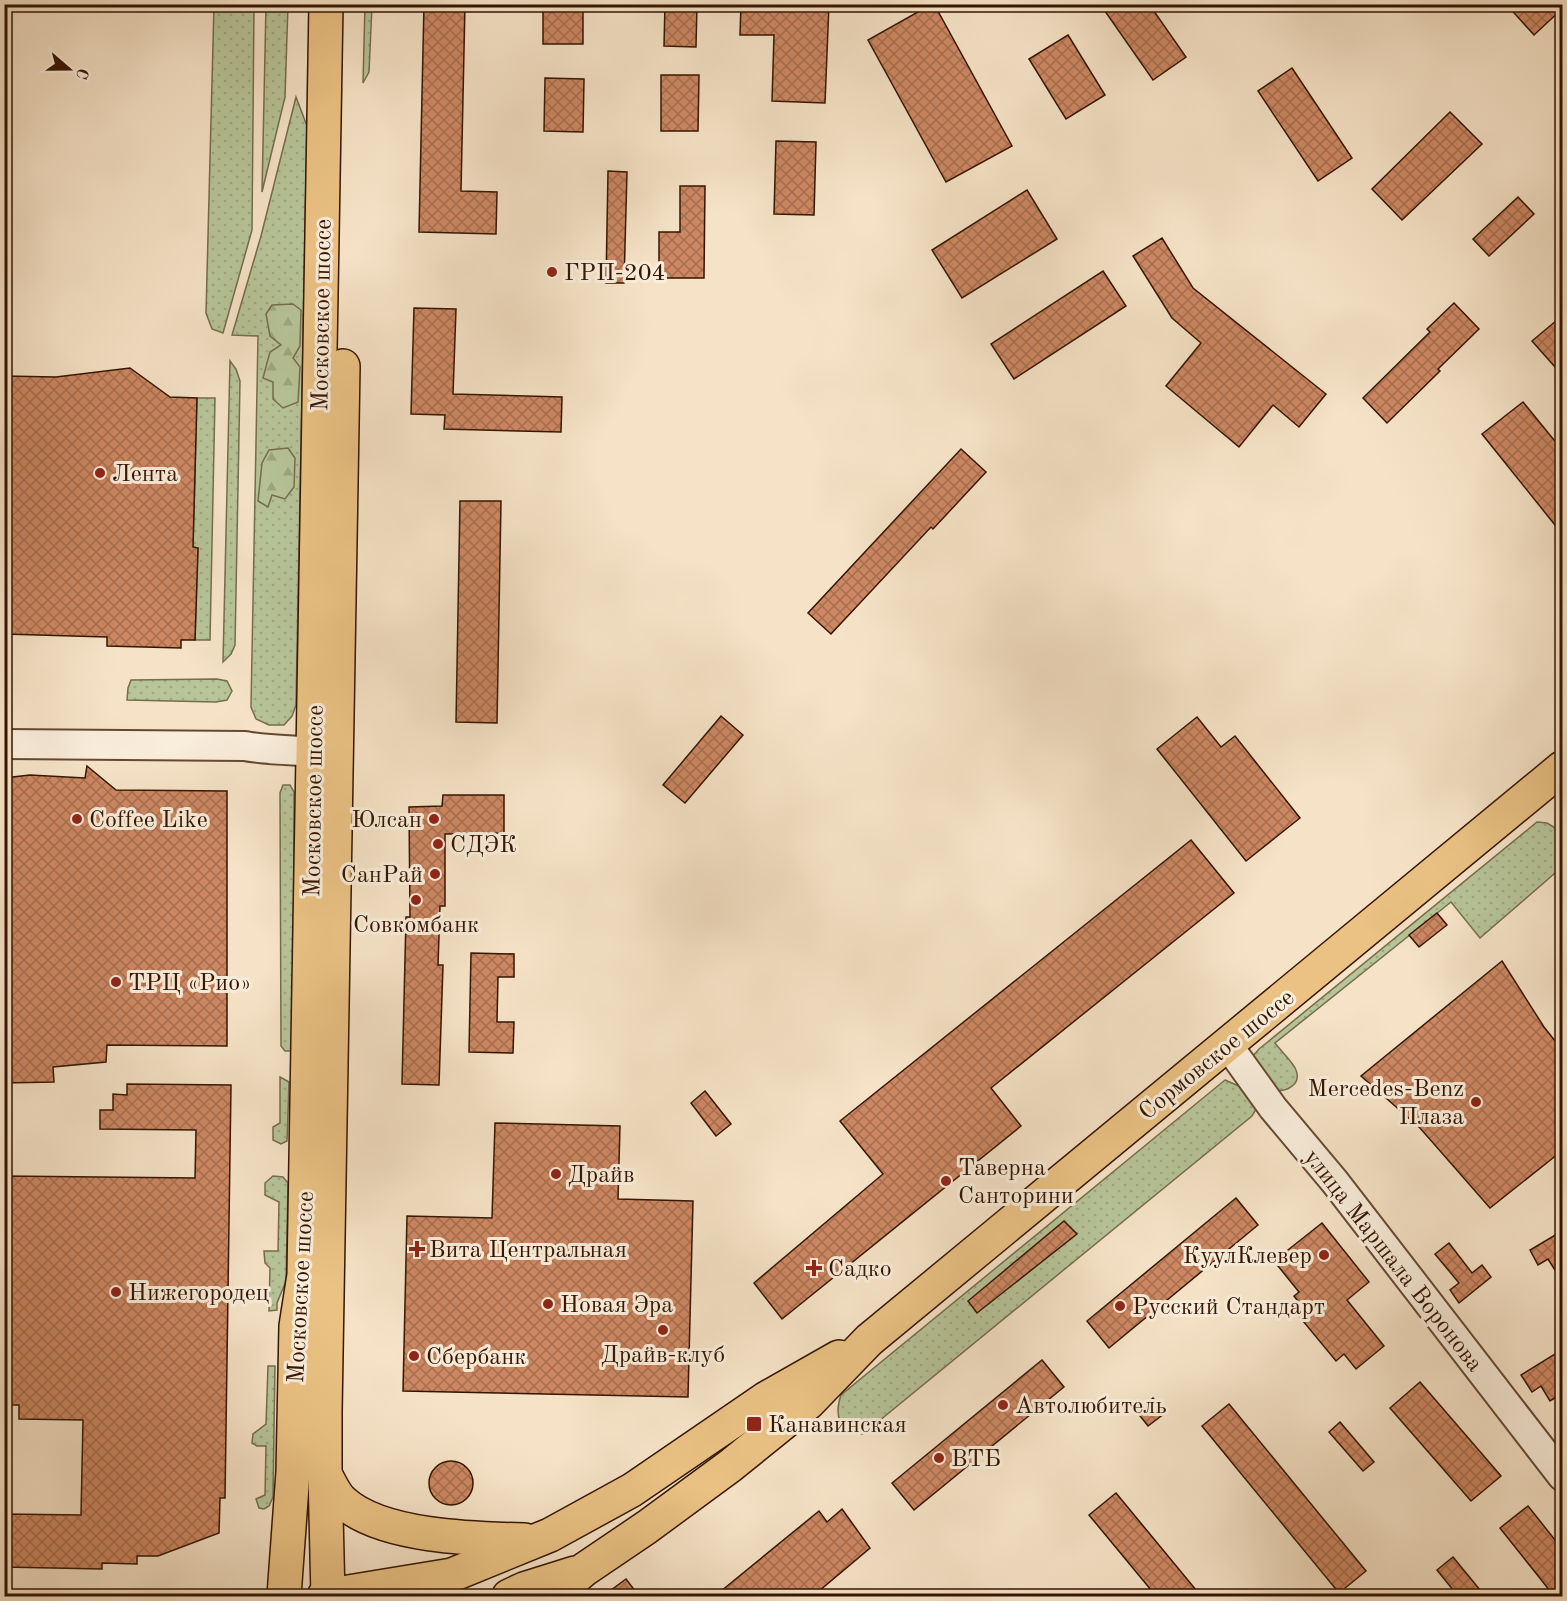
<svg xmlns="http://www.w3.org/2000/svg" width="1567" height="1601" viewBox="0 0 1567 1601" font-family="'Old Standard TT',serif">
	<defs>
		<pattern id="grass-dots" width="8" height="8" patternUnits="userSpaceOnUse" patternTransform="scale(1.5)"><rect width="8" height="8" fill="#b7c599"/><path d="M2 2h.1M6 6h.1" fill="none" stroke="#9ea882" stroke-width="1.8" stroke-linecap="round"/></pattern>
		<pattern id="forest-firs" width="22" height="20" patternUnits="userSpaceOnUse" patternTransform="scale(1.5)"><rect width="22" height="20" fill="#b7c599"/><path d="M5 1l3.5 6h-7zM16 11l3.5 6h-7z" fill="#9ea882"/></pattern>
		<pattern id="building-cross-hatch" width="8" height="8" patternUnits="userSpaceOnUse" patternTransform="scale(1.5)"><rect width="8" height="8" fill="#cd8863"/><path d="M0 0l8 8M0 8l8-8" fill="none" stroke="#a76e4f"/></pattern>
	</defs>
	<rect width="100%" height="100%" fill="#f6e3c7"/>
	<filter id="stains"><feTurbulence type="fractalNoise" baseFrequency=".00333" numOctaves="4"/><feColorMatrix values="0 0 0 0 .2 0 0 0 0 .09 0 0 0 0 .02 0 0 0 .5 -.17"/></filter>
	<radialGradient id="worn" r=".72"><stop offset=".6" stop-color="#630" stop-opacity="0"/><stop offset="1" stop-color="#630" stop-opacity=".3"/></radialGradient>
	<g fill="url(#grass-dots)" stroke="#766d4d" stroke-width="1.5">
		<path d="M214 5H254L252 230 223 333 212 329 206 313Z"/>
		<path d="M266 5H288L285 97 262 192Z"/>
		<path d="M365 5H372L369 72 363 83Z"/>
		<path d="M296 97 307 126 296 705 292 716 284 725H269L256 719 251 707 258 336 232 335 261 236Z"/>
		<path d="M230 361 236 369 240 381 235 645 231 654 223 662Z"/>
		<path d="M197 398H215L210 640H195L198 548 193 547Z"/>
		<path d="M217 679 227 681 232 691 227 700 216 702 127 700 128 688 131 680Z"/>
		<path d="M283 785H290L294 792 293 1045 291 1051H285L281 1046 280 793Z"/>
		<path d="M1537 822 1547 823 1562 832V867L1480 938 1451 902 1275 1043C1280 1050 1294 1063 1296 1070 1302 1086 1284 1093 1272 1090L1252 1057 1259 1049Z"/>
		<path d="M280 1077 289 1082 287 1141 281 1144 273 1140V1127L280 1123Z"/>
		<path d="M1225 1080 1241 1087 1255 1101 1256 1109 1252 1116 863 1434C839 1434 834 1415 841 1395Z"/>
		<path d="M273 1176 283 1177 288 1183 286 1281 277 1303V1310L269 1311 270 1268 265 1263 264 1251H278L279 1202 265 1195V1183Z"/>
		<path d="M268 1366H275L273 1497 269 1506 264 1509 259 1508 256 1499 265 1495 266 1446H257L252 1443 253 1434 266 1424Z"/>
	</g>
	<g fill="url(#forest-firs)" stroke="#766d4d" stroke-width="1.5">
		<path d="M293 304 301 310 300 346 293 358 300 367 298 402 283 408 273 399V382L263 378 270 352 281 345 270 336 266 314 272 305Z"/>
		<path d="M288 448 295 458 294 487 285 499 272 495 268 507 258 501 262 463 269 450Z"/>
	</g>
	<g fill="url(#building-cross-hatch)" stroke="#341501" stroke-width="1.5">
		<path d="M424 4H465L461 191 497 192 496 234 419 232Z"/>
		<rect x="543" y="4" width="40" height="40"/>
		<path d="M665 4H697L696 47 664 46Z"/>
		<path d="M741 4H829L825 103 772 101 774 35H740Z"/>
		<path d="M932 4H934L1012 146 946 182 868 40Z"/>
		<path d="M1100 4H1149L1186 57 1153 80Z"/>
		<path d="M1506 4H1563V8L1534 35Z"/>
		<path d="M1068 35 1105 95 1066 119 1029 59Z"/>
		<path d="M1292 68 1352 158 1318 181 1258 91Z"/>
		<path d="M661 75H699L698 131H661Z"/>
		<path d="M545 78 584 79 583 132 544 131Z"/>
		<path d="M1450 112 1482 144 1402 220 1372 189Z"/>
		<path d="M776 141 816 142 814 215 774 214Z"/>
		<path d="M608 171 627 172 624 283H606Z"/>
		<path d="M680 186H705L704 278H659V232H680Z"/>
		<path d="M1027 190 1057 239 962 298 932 250Z"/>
		<path d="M1518 197 1534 214 1489 256 1473 239Z"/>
		<path d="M1162 238 1193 288 1326 394 1299 427 1273 405 1239 447 1166 386 1201 343 1172 318 1133 256Z"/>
		<path d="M1103 271 1126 306 1014 379 991 344Z"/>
		<path d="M1454 303 1479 329 1438 369 1440 371 1387 423 1363 398 1430 332 1427 329Z"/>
		<path d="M414 308 456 309 453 394 562 397 561 432 444 429 445 415 411 414Z"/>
		<path d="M1563 315V376L1532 341Z"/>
		<path d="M130 368 170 397 197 398 193 547 198 548 195 640H181V648L107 646V637L4 634V376L56 377Z"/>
		<path d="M1523 402 1563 451V535L1482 434Z"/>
		<path d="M961 449 986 472 933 529 931 527 831 634 808 613Z"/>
		<path d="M460 501H501L497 723 456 722Z"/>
		<path d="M721 716 743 735 685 803 663 785Z"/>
		<path d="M1197 717 1221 747 1235 736 1300 818 1246 861 1157 749Z"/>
		<path d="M87 766 116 790 227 791V1046L107 1045 106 1062 53 1067 54 1082 4 1083V778L30 775 85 778Z"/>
		<path d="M443 795H504V833L445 834V906H440L438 965H443L439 1085 402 1084 406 917H410L409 807 442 806Z"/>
		<path d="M1191 840 1234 893 991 1088 1021 1126 782 1319 754 1283 883 1174 840 1121Z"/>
		<path d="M1437 913 1447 925 1419 947 1409 935Z"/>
		<path d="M471 953 514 954V977H498L497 1022H514L513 1053 469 1052Z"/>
		<path d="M1502 961 1544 1027 1563 1051V1150L1490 1208 1420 1128 1361 1076Z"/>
		<path d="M127 1084 231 1085 225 1498H220L219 1533 158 1556H137V1564L102 1563V1569L4 1567V1514L81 1515 83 1420 19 1419V1405H4V1176L195 1178 196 1130 100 1129V1110H113V1094L127 1095Z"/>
		<path d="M705 1091 731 1124 716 1136 691 1103Z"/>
		<path d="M495 1123 620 1126 618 1199 693 1201 688 1397 403 1391 407 1216 492 1218Z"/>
		<path d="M1236 1198 1258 1225 1109 1348 1087 1321Z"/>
		<path d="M1064 1221 1077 1234 977 1313 968 1301Z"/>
		<path d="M1322 1223 1369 1282 1347 1300 1384 1346 1356 1369 1344 1354 1336 1361 1298 1315 1305 1310 1294 1296 1299 1292 1274 1261Z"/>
		<path d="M1557 1234 1563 1242V1283L1548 1259 1538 1265 1530 1250Z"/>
		<path d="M1449 1243 1472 1273 1482 1265 1491 1277 1459 1303 1450 1290 1459 1283 1435 1254Z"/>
		<path d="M1563 1349V1393L1550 1401 1541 1386 1532 1392 1521 1375Z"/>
		<path d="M1042 1360 1064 1387 914 1510 892 1483Z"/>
		<path d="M1420 1382 1501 1476 1471 1501 1390 1408Z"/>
		<path d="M1153 1398 1165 1413 1148 1426 1137 1412Z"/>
		<path d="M1229 1404 1366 1571 1339 1593 1202 1426Z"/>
		<path d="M1340 1422 1374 1462 1363 1471 1329 1432Z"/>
		<circle cx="451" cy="1483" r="22"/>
		<path d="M1116 1493 1201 1596H1156L1089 1515Z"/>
		<path d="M1528 1506 1563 1550V1596H1554L1500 1528Z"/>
		<path d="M842 1509 870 1548 813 1596H715L819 1511 827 1522Z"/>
		<path d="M1453 1557 1485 1596H1458L1437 1570Z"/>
		<path d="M626 1579 639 1596H603Z"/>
	</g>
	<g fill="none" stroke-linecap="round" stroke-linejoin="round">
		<g stroke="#644832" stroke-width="32">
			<g id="minor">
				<path d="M4 744 245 746C275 752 305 749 335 754"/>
				<path d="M1227 1044 1273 1108 1335 1182 1562 1476"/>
			</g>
		</g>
		<g stroke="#341501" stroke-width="36">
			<g id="major">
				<path d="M325 1474C330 1483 335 1495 342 1501 380 1537 474 1539 525 1540"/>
				<path d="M284 1596 293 1472 296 1326 304 1275 326 4"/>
				<path d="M324 1596 452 1575 550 1535 632 1490 765 1399 839 1357"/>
				<path d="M328 1596 325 1474V1412L343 366"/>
				<path d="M509 1596 524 1589 575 1573"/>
				<path d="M553 1596 585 1569 647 1527 730 1466 808 1403 869 1340 1562 768"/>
			</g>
		</g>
		<use href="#minor" stroke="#f9eddb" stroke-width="28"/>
		<use href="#major" stroke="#ebc284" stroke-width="33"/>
	</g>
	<g fill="#8f2418" stroke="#f9eddb" stroke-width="2">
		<circle cx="552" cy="272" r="6"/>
		<circle cx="100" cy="473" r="6"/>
		<circle cx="77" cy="819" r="6"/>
		<circle cx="434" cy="819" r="6"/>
		<circle cx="438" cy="844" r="6"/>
		<circle cx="435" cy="874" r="6"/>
		<circle cx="416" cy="900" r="6"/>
		<circle cx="116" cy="982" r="6"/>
		<circle cx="1476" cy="1102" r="6"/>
		<circle cx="556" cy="1174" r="6"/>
		<circle cx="946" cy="1181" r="6"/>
		<path d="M414 1240h6v6h6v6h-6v6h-6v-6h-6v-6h6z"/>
		<circle cx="1324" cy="1255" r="6"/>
		<path d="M811 1259h6v6h6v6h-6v6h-6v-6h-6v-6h6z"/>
		<circle cx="116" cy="1292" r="6"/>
		<circle cx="548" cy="1304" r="6"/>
		<circle cx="1120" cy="1306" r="6"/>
		<circle cx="663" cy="1330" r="6"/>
		<circle cx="414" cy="1356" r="6"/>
		<circle cx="1003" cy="1405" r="6"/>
		<rect x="746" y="1416" width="16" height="16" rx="3"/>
		<circle cx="939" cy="1458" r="6"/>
	</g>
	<g text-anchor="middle" stroke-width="6" stroke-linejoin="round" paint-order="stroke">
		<g font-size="24" fill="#341501" stroke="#f9eddb" text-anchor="start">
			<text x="564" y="280">ГРП-204</text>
			<text x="112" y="481">Лента</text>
			<text x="89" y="827">Coffee Like</text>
			<text x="422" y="827" text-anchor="end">Юлсан</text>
			<text x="450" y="852">СДЭК</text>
			<text x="423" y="882" text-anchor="end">СанРай</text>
			<text x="416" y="932" text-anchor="middle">Совкомбанк</text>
			<text x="128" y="990">ТРЦ «Рио»</text>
			<text x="1464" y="1096" text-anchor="end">Mercedes-Benz<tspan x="1464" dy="28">Плаза</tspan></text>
			<text x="958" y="1175">Таверна<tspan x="958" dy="28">Санторини</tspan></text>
			<text x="568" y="1182">Драйв</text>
			<text x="429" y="1257">Вита Центральная</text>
			<text x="1312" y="1263" text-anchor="end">КуулКлевер</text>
			<text x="828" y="1276">Садко</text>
			<text x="128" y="1300">Нижегородец</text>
			<text x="560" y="1312">Новая Эра</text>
			<text x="1132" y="1314">Русский Стандарт</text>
			<text x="663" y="1362" text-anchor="middle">Драйв-клуб</text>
			<text x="426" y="1364">Сбербанк</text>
			<text x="1015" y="1413">Автолюбитель</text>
			<text x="768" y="1432">Канавинская</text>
			<text x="951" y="1466">ВТБ</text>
		</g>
		<g font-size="24" fill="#341501" stroke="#f9eddb">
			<text transform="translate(321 315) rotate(-89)" y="8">Московское шоссе</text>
			<text transform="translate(313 801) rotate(-89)" y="8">Московское шоссе</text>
			<text transform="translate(1216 1054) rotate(-39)" y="8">Сормовское шоссе</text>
			<text transform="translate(1394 1260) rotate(52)" y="8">улица Маршала Воронова</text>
			<text transform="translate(300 1287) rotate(-87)" y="8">Московское шоссе</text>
		</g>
	</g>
	<rect width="1567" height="1601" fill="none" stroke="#f6e3c7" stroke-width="24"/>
	<rect x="6" y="6" width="1555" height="1589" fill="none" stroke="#341501" stroke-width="3"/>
	<rect x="12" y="12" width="1543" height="1577" fill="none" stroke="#341501" stroke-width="1.5"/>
	<g transform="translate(69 69) rotate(110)" stroke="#f9eddb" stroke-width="4.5" paint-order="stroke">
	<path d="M0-4.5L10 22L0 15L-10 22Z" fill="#341501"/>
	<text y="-9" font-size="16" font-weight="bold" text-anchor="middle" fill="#341501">С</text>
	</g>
	<rect width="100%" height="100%" filter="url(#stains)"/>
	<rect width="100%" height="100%" fill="url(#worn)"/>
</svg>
